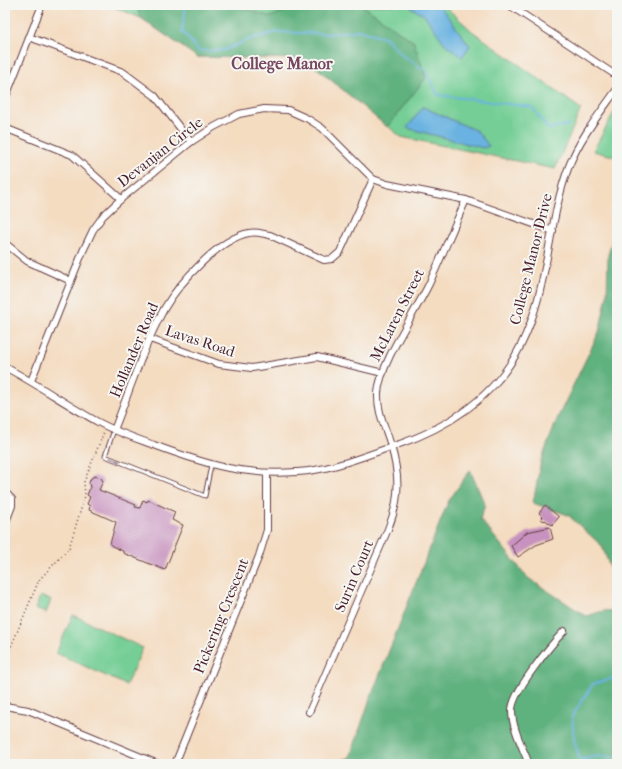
<svg xmlns="http://www.w3.org/2000/svg" width="622" height="769" viewBox="0 0 622 769" font-family="'IM FELL French Canon',serif">
	<rect width="100%" height="100%" fill="#f6f6f2"/>
	<filter id="ink" filterUnits="userSpaceOnUse"><feTurbulence type="fractalNoise" baseFrequency=".025" numOctaves="2"/><feDisplacementMap in="SourceGraphic" scale="8" xChannelSelector="R" yChannelSelector="G"/><feConvolveMatrix kernelMatrix="1 2 1 2 8 2 1 2 1" color-interpolation-filters="sRGB"/></filter>
	<filter id="wash" filterUnits="userSpaceOnUse"><feTurbulence type="fractalNoise" baseFrequency=".012" numOctaves="4" result="noise"/><feDisplacementMap in="SourceGraphic" scale="16" xChannelSelector="R" yChannelSelector="G"/><feGaussianBlur stdDeviation="0.9" result="paint"/><feColorMatrix in="noise" values="0 0 0 0 0 0 0 0 0 0 0 0 0 0 0 0 0 1.4 0 .05"/><feComposite in="paint" operator="in"/></filter>
	<g filter="url(#wash)">
		<rect width="100%" height="100%" fill="#f4dcc1"/>
		<g fill="#74ce95" stroke="#5f7660">
			<path d="M109 5H244L247 9 251 5H449V10L472 31 581 109 555 169 401 137 306 59 197 57 141 18Z"/>
			<path d="M617 107V157L593 151Z"/>
			<path d="M40 596 51 600 46 613 35 609Z"/>
			<path d="M73 615 143 648 126 685 56 653Z"/>
		</g>
		<g fill="#5fb17e" stroke="#546854">
			<path d="M136 5H244L247 9 271 17 296 5H362L414 42 426 78 387 127 306 59 197 57 141 18Z"/>
			<path d="M617 224V579L614 578 602 546 568 515 533 503 541 461 558 417 599 332 607 296 608 255Z"/>
			<path d="M470 470 485 505 480 519 528 578 586 616 603 611 617 610V764H333L350 757 370 699 448 502Z"/>
		</g>
		<g fill="#69b2e1" stroke="#5a6886">
			<path d="M407 5 440 6 470 46 462 57 445 44 425 16Z"/>
			<path d="M423 107 477 131 489 146 483 148 407 128Z"/>
		</g>
		<g fill="none" stroke-linecap="round" stroke-linejoin="round">
			<g stroke="#69b2e1" stroke-width="2">
				<path d="M186 5 182 31 199 51 225 50 250 39 276 32 330 34 358 30 385 37 403 56 425 70 438 95 532 107 548 129 568 125"/>
				<path d="M617 677 593 684 572 716 574 740 580 760 599 756 617 757"/>
			</g>
		</g>
		<g id="blocks">
			<g fill="#c792bf">
				<path d="M95 476 101 478 103 481 99 490 136 505 135 507 140 508 143 500 147 502 148 500 175 512 172 520 183 525 165 570 123 553V551L112 546 110 544 116 522 89 510 90 506 87 504 90 497 87 495 90 488 89 483 91 478Z"/>
				<path d="M545 505 559 517 552 525 545 520 544 521 541 519 543 517 539 513Z"/>
				<path d="M550 527 553 539 536 545 518 557 511 546 527 532Z"/>
			</g>
		</g>
	</g>
	<g filter="url(#ink)">
		<use href="#blocks" fill-opacity="0" stroke="#643b42" stroke-width="1"/>
		<g fill="none" stroke-linecap="round" stroke-linejoin="round">
			<g stroke="#643b42" stroke-width="5">
				<path id="service" d="M114 430 105 456 205 496 211 465"/>
			</g>
			<g stroke="#643b42" stroke-width="8">
				<g id="minor">
					<path d="M509 5 617 76"/>
					<path d="M29 37 123 72 155 96 191 142"/>
					<path d="M5 99 42 5"/>
					<path d="M5 128 72 155 121 199"/>
					<path d="M5 243 27 261 71 281"/>
					<path d="M150 339 219 364 235 366 252 368 317 357 383 373"/>
					<path d="M5 367C37 384 67 405 98 422 116 432 135 438 154 445 205 464 242 476 297 472 332 470 364 456 397 445 449 427 496 396 521 345 549 289 547 224 569 166 580 138 600 113 617 89"/>
					<path d="M31 381 83 251 93 230 103 216 121 199 191 142 214 127 239 114 264 109 288 110 308 119 322 128 373 179 387 184 466 200 553 231"/>
					<path d="M114 430C130 390 143 347 164 309 179 283 220 238 249 233 256 231 263 234 270 235L324 260 332 259 340 252 373 179"/>
					<path d="M5 492 12 499V506L5 524"/>
					<path d="M5 706 28 710 158 764"/>
					<path d="M309 712 388 529C400 500 400 476 391 446 386 428 377 413 378 393 380 363 415 313 429 284 442 256 453 228 466 200"/>
					<path d="M175 764 259 556 267 530V473"/>
					<path d="M529 764C523 748 512 728 512 711 511 693 551 645 564 631"/>
				</g>
			</g>
			<path stroke="#643b42" stroke-width="1.5" stroke-dasharray="1 3" stroke-linecap="butt" d="M5 661 39 580 69 548 85 496 84 482 104 432"/>
			<use href="#service" stroke="#fff" stroke-width="3"/>
			<use href="#minor" stroke="#fff" stroke-width="6"/>
		</g>
		<defs><path id="oneway-solid" d="M-6-.8H1V-3.2L6.5 0L1 3.2V.8H-6Z"/></defs>
		<use fill="#ae9aa0" href="#oneway-solid" transform="translate(115 460) rotate(22)"/>
	</g>
	<g text-anchor="middle" stroke-width="4" stroke-linejoin="round" paint-order="stroke">
		<g font-size="15" fill="#4a1f2b" stroke="#f6f6f2">
			<text transform="translate(160 152) rotate(-38)" y="5">Devanjan Circle</text>
			<text transform="translate(531 259) rotate(-76)" y="5">College Manor Drive</text>
			<text transform="translate(397 315) rotate(-63)" y="5">McLaren Street</text>
			<text transform="translate(200 341) rotate(18)" y="5">Lavas Road</text>
			<text transform="translate(134 350) rotate(-67)" y="5">Hollander Road</text>
			<text transform="translate(354 576) rotate(-67)" y="5">Surin Court</text>
			<text transform="translate(221 616) rotate(-68)" y="5">Pickering Crescent</text>
		</g>
		<g font-size="16" font-weight="bold" fill="#76475f" stroke="#f6f6f2">
			<text x="282" y="69">College Manor</text>
		</g>
	</g>
	<rect width="622" height="769" fill="none" stroke="#f6f6f2" stroke-width="20"/>
</svg>
